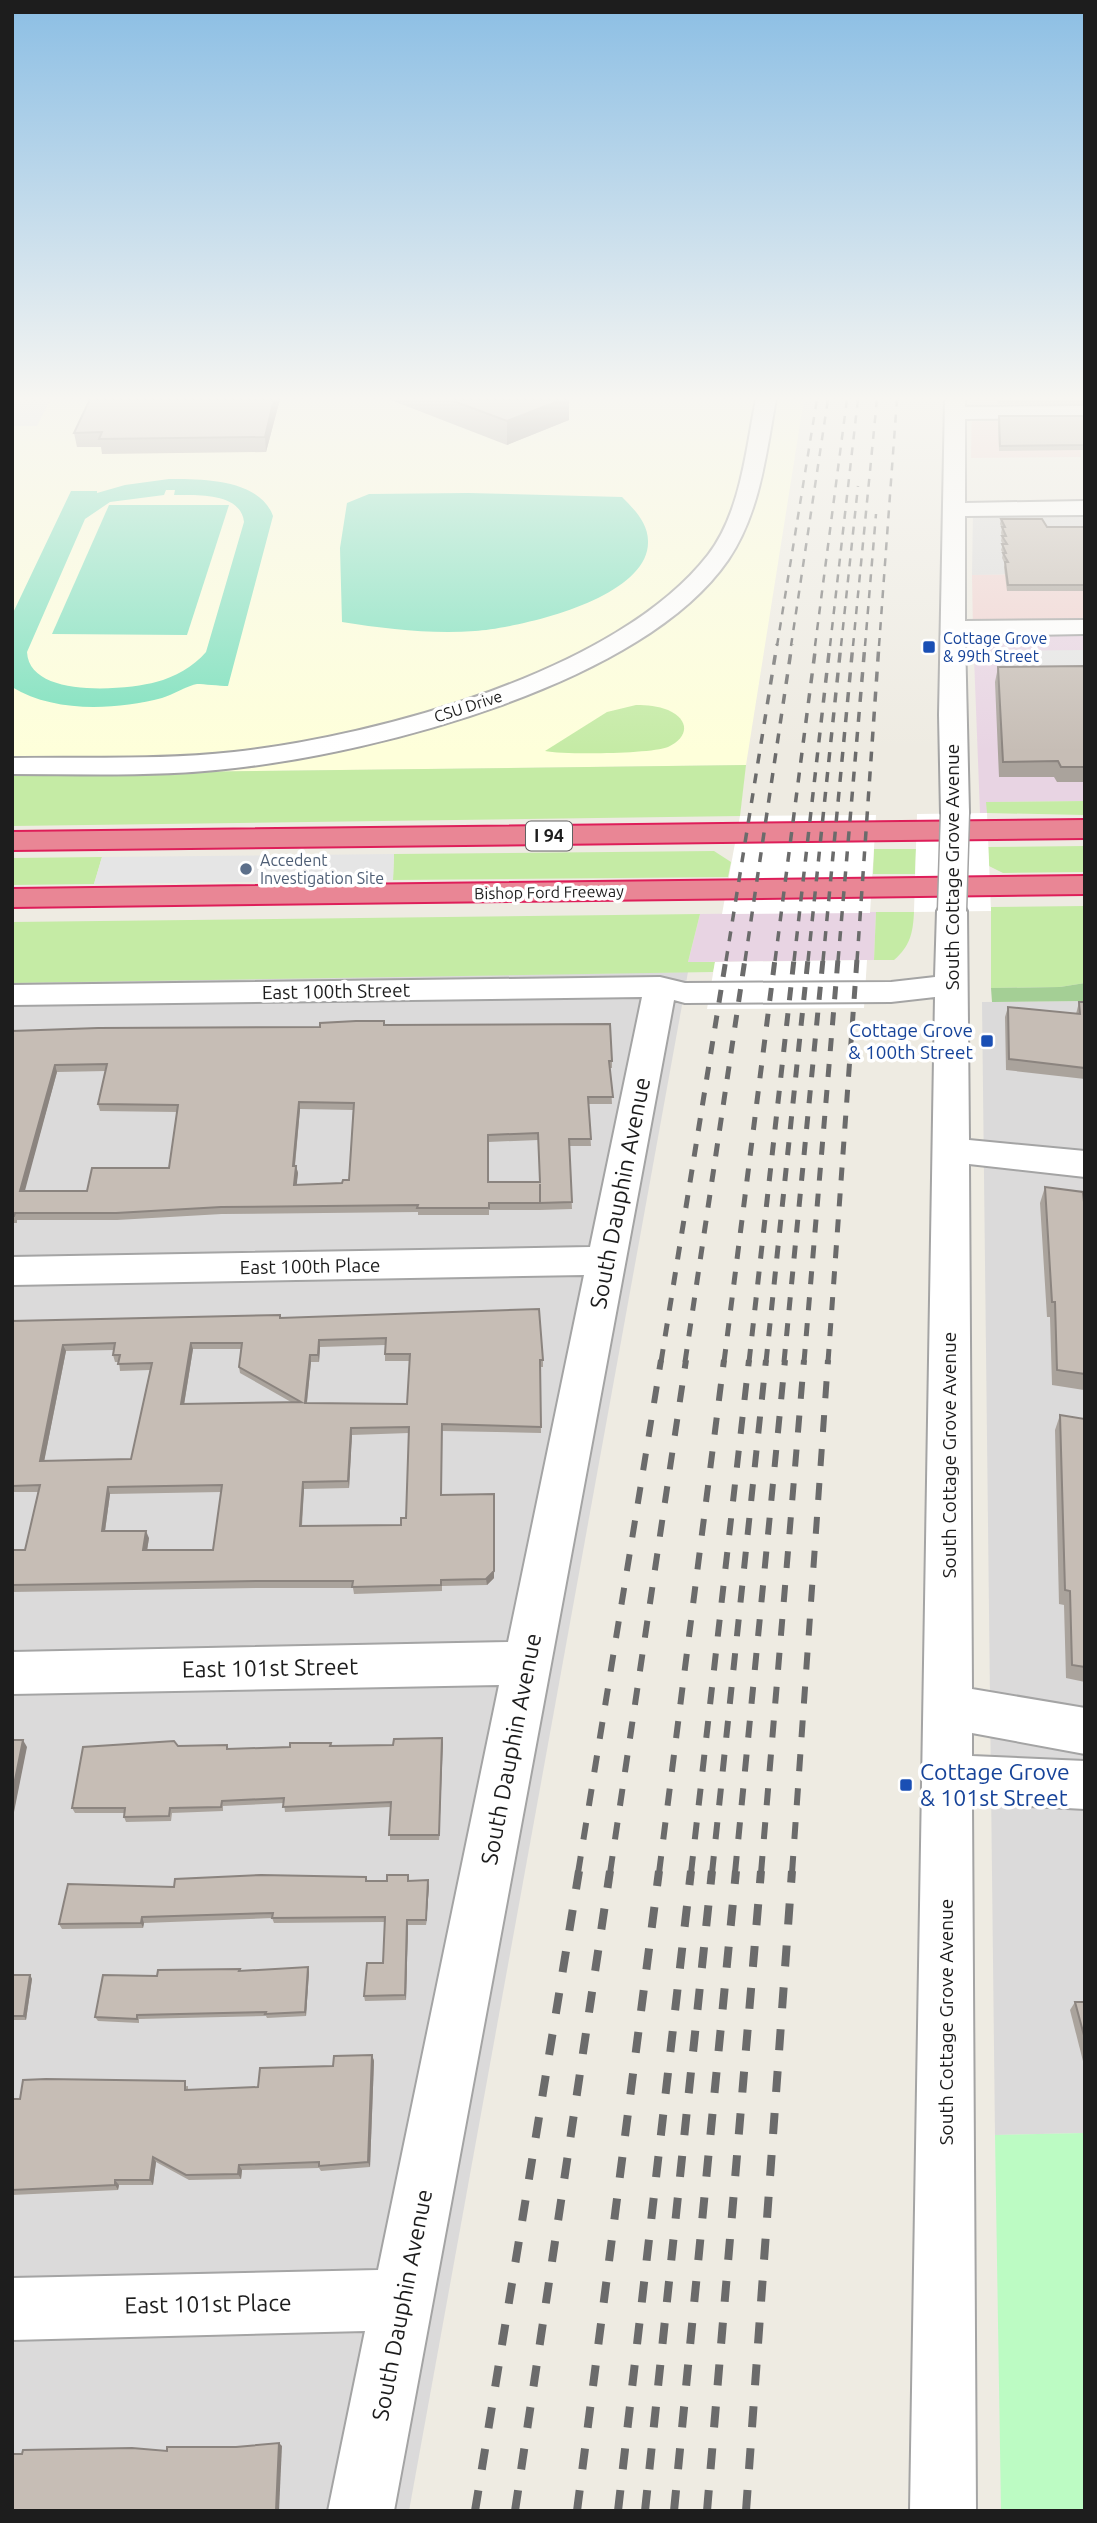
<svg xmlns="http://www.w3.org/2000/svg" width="1097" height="2523" viewBox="0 0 1097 2523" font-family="Ubuntu,sans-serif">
	<rect width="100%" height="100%" fill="#eeebe2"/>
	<g fill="#dbdada">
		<path d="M973 510H1085V574L972 575Z"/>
		<path d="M688 972 409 2511H12V982Z"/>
		<path d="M1085 1001V2133L995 2135 982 1002Z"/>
	</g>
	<g fill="#f0d2d0">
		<path d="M972 399H1082L1085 410 1079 437 1081 457 971 458Z"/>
		<path d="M1085 574V631H973L972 575Z"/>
	</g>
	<g fill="#e8d4e3">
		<path d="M973 631H1085V801L987 802V813H980Z"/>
		<path d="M876 912 874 960 688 962 700 914Z"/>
	</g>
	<path fill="#feffda" d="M12 399H804L746 765 12 774Z"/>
	<g fill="#c5eba5">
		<path d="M636 705C647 705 658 706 668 710 690 720 689 737 668 747 650 754 564 755 545 751L607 712Z"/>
		<path d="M746 765 740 816 12 826V774Z"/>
		<path d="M1085 801V815L987 813 986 802Z"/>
		<path d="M1085 846V872L1003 873 989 866 988 847Z"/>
		<path d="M874 849H916L915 874H873Z"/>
		<path d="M714 851 731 862 728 877 393 880 394 854Z"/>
		<path d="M102 857 94 884 12 885V858Z"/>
		<path d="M1085 906V983L1060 987 991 988V907Z"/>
		<path d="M876 912H914C913 933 910 946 894 960H874Z"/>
		<path d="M700 914 688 962H715L713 972 12 983V922Z"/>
	</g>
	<path fill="#a4cf95" d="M1085 983V1001L992 1002 991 988 1060 987Z"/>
	<path fill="#bcfbc3" d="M1085 2133V2511H1001L995 2135Z"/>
	<g fill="#7de1bd" fill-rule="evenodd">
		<path d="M169 479C202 479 260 479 273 516L228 686C219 686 204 684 197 684 189 685 172 695 162 698 115 710 54 713 12 687V615L71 491H97V493L125 485ZM166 490H175L174 495C196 495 241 492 244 522L206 652C193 667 175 677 156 682 127 690 29 699 27 652L85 519 110 502 164 495Z"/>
		<path d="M468 493 622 497C634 509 648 523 648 541 650 599 518 628 475 631 430 634 386 629 342 622L340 548 347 503 369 494Z"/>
		<path d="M109 505H229L187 635 52 634Z"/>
	</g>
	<g fill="#e5e5e5">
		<path d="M12 399H51L37 426H12Z"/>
		<path d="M1085 650V679L1001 680 1000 651Z"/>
		<path d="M394 854 393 880 94 884 102 857Z"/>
	</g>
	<g fill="#fff">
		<path d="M987 813 991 911 914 912 917 814Z"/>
		<path d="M876 815 870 913 722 914 740 816Z"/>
		<path d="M867 960 864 1008 707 1009 715 962Z"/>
	</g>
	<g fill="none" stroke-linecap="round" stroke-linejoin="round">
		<g stroke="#a4a4a4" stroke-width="4">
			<g id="minor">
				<path d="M756 399H776C766 454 760 513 728 560 643 684 377 752 235 768 161 777 86 774 12 774V758C86 757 161 760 234 752 377 736 617 672 708 555 741 512 746 449 756 399Z"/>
				<path d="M945 399H965V407L1085 406V418L965 419V503L1085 501V515L965 516V621L1085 620V634L965 636 969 813 965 819 955 822 945 819 941 813 939 715Z"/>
				<path d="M952 902 963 904 967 911 969 1140 1085 1151V1177L969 1164 972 1689 1085 1708V1754L972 1733V1756L1085 1761V1809L972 1803 976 2511H910L935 997 891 1002 685 1003 674 1000 394 2511H328L365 2331 12 2340V2278L378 2270 499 1685 12 1694V1652L508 1642 584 1275 12 1285V1257L590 1247 642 997 12 1005V985L660 977 685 983 891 982 935 977 937 911 941 904Z"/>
			</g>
		</g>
		<g stroke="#de1e59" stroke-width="4">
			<g id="highway">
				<path d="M1085 820V838L12 850V832Z"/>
				<path d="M1085 876V894L12 907V889Z"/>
			</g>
		</g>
		<use href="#minor" fill="#fff" fill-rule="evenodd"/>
		<use href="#highway" fill="#e98695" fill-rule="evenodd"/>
		<g stroke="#6b6b6b" stroke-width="2.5" stroke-dasharray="8 8" stroke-linecap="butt">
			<path d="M777 646 817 399"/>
			<path d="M791 646 828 399"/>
			<path d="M815 646 847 399"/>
			<path d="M830 646 858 399"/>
			<path d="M841 646 858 486"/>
			<path d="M853 646 877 399"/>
			<path d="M865 646 876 514"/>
			<path d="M879 646 897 399"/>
		</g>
		<g stroke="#6b6b6b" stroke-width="3.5" stroke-dasharray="10 10" stroke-linecap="butt">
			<path d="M726 961 777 644"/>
			<path d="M745 961 792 644"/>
			<path d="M775 961 816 644"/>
			<path d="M794 961 830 644"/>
			<path d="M808 961 841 644"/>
			<path d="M823 961 853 644"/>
			<path d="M838 961 865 644"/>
			<path d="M857 961 879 644"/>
		</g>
		<g stroke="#6b6b6b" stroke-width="5" stroke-dasharray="13 13" stroke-linecap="butt">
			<path d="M661 1362 726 959"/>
			<path d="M685 1362 745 959"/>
			<path d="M724 1362 775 959"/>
			<path d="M749 1362 794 959"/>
			<path d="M766 1362 808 959"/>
			<path d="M784 1362 823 959"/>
			<path d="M804 1362 838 959"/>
			<path d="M828 1362 857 959"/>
		</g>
		<g stroke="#6b6b6b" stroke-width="6" stroke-dasharray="17 17" stroke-linecap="butt">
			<path d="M578 1873 661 1360"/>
			<path d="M610 1873 686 1360"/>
			<path d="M659 1873 724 1360"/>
			<path d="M691 1873 749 1360"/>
			<path d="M712 1873 766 1360"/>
			<path d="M735 1873 785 1360"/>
			<path d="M761 1873 804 1360"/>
			<path d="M792 1873 828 1360"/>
		</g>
		<g stroke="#6b6b6b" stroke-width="8" stroke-dasharray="21 21" stroke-linecap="butt">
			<path d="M475 2511 579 1871"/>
			<path d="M515 2511 610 1871"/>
			<path d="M577 2511 659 1871"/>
			<path d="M618 2511 691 1871"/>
			<path d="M645 2511 712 1871"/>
			<path d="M674 2511 736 1871"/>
			<path d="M707 2511 761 1871"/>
			<path d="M746 2511 792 1871"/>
		</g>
		<g stroke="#a4a4a4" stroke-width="31" stroke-linecap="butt">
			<path id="minor-bridge" d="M952 911 955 813"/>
		</g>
		<use href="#minor-bridge" stroke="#fff" stroke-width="28"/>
	</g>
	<g fill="#aaa39c" fill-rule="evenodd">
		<path d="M280 399 266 452 102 454 101 447H77L74 433Z"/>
		<path d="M388 399H569V420L507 445Z"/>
		<rect x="997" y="399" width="88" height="5"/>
		<path d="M999 416H1085V450L999 451 998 421Z"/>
		<path d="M1001 519 1047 527H1085V591H1007L1004 567 1005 564 1002 558 1003 553 1001 550 1003 544 1001 541 1002 536 1001 533 1002 528 1000 524Z"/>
		<path d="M1085 666V782H1057L1054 777H999L995 682 998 667Z"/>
		<path d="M1079 1002H1085V1079L1006 1070 1005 1017 1008 1007 1076 1014Z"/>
		<path d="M385 1025 612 1061V1068H610L612 1104H588L591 1146H569L572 1209 540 1210V1191V1210H489V1215H418V1212L222 1214 117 1220H17V1223H12V1031L320 1027ZM106 1071 98 1104 100 1111 177 1112 169 1168 87 1191H24L57 1072ZM300 1109 353 1110 349 1180 342 1183 296 1185 298 1173 296 1166H295ZM538 1140 540 1182H489L488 1142Z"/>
		<path d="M1045 1187 1085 1212V1387L1084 1390 1052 1385 1050 1317H1047L1040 1203Z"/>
		<path d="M281 1318 543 1360V1367H540L541 1433 442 1431 441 1495 494 1578 487 1585 442 1586V1591L354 1594 353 1588H259L12 1592V1550H25L38 1492H12V1321ZM385 1345V1361H410L407 1404 307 1403 311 1362H319L320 1347ZM193 1349H241L239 1367 240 1373 291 1402 184 1404ZM114 1350 113 1355 115 1362H119L120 1371 150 1370 131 1459 44 1461 66 1351ZM409 1433 406 1518 401 1525 302 1526 304 1489 349 1488 352 1435ZM221 1492 213 1550H147L149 1538 105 1531 110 1494Z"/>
		<path d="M1060 1415 1085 1419V1682L1066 1678 1064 1605 1059 1604 1055 1430Z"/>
		<path d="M442 1738 439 1840H390V1807L285 1812 284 1803 223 1806V1811L172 1813 171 1821 126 1822 124 1817 125 1813H75L72 1808 178 1746 227 1745 228 1749 290 1747 331 1743 332 1746 393 1745Z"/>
		<path d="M366 1877 367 1881H409L429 1886 426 1925H408L406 2000 365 2001 364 1996 383 1963 385 1922 274 1923 272 1918 144 1923 143 1928 62 1929 59 1924 174 1887Z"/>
		<path d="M308 1967 309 1972 306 2016 267 2018 266 2016 139 2019V2023L98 2021 95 2017 157 1976Z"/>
		<path d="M12 1975H30L32 1979 26 2020H12Z"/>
		<path d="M1075 2002H1085V2069L1070 2010Z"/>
		<path d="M372 2055 374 2061 370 2167 321 2171 319 2168 242 2170 241 2179 189 2180 156 2162 153 2185H119L118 2190 12 2195V2099L188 2086V2090L258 2087Z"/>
	</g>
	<g fill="#8b847f">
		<path d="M274 399H280L266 452 265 437Z"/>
		<path d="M564 399H569V420L507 445V421Z"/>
		<path d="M55 1065 57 1072 23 1198 20 1191Z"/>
		<path d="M299 1102 300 1109 294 1173 293 1166Z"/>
		<path d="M296 1166 298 1173 296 1192 294 1185Z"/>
		<path d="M319 1340 320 1347 319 1362 318 1355Z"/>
		<path d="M191 1343 193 1349 183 1411 181 1404Z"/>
		<path d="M63 1345 66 1351 43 1467 40 1461Z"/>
		<path d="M310 1355 311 1362 306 1410 305 1403Z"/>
		<path d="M351 1428 352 1435 349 1488 348 1481Z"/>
		<path d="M303 1482 304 1489 301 1533 300 1526Z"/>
		<path d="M108 1487 110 1494 104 1538 102 1531Z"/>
		<path d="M494 1494V1578L487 1585 486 1579Z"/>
		<path d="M146 1531 149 1538 146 1557 143 1550Z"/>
		<path d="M442 1738 443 1743 439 1840V1835Z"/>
		<path d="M23 1740 27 1747 12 1822V1795Z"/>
		<path d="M428 1880 429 1886 426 1925V1920Z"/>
		<path d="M142 1917 144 1923 143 1928 141 1923Z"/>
		<path d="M407 1920 408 1925 406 2000 405 1995Z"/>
		<path d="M308 1967 309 1972 306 2016 305 2012Z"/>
		<path d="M30 1975 32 1979 26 2020 24 2016Z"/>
		<path d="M372 2055 374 2061 370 2167 368 2162Z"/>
		<path d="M153 2157 156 2162 153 2185 150 2180Z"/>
		<path d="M239 2165 242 2170 241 2179 238 2174Z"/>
		<path d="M115 2180 119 2185 118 2190 115 2185Z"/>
		<path d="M279 2443 282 2446 279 2511H276Z"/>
	</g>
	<g fill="#c6bdb5" stroke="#8b847f" stroke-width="2" fill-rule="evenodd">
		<path d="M90 399H274L265 437 99 439 102 432 74 433Z"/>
		<path d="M448 399H564L507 421Z"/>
		<path d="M999 416H1085V445L1000 446Z"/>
		<path d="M1001 519H1042L1047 527H1085V585H1008L1005 562H1008L1003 553H1006L1002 544H1007L1002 536H1006L1002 527H1005Z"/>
		<path d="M1085 666V767H1061L1058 761 1003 762 998 667Z"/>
		<path d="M1079 1002H1085V1068L1009 1059 1008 1007 1080 1014Z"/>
		<path d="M356 1021H384V1025L610 1024 612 1061H609L613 1097H588L591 1139H569L572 1202 540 1203V1184V1203H489V1208H417L418 1205 221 1207 116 1213H15L14 1216H12V1031L98 1028 320 1027V1023ZM107 1064 98 1104 178 1105 169 1168H92L87 1191H20L55 1065ZM299 1102 354 1103 349 1180H343L342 1183 294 1185 296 1166H293ZM538 1133 540 1182H488V1135Z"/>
		<path d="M1045 1187 1083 1192 1085 1212V1374L1057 1370 1055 1302H1052Z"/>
		<path d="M539 1309 543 1360H540L541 1427 442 1424 441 1495 494 1494V1571L486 1579 441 1580V1585L352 1587 353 1581H257L12 1585V1550H25L40 1485 12 1486V1321L280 1315V1318ZM386 1338 385 1354H410L407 1404 305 1403 310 1355H318L319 1340ZM115 1343 113 1355H120L118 1364 152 1363 131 1459 40 1461 63 1345ZM191 1343H242L239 1367 301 1402 181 1404ZM409 1427 406 1518H401V1525L300 1526 303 1482 348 1481 351 1428ZM222 1485 213 1550H143L146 1531H102L108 1487Z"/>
		<path d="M1060 1415 1085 1419V1667L1072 1665 1070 1591 1065 1590Z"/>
		<path d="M442 1738 439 1835H389L391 1802 283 1807 284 1798 222 1801 221 1807 170 1808 169 1816 124 1817 125 1808H72L83 1747 174 1741 178 1746 227 1745V1749L290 1747V1743H331L330 1746 393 1745 394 1739Z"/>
		<path d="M12 1740H23L12 1795Z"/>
		<path d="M261 1875 366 1877V1881H387V1875H408V1881L428 1880 426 1920H407L405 1995 364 1996 367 1963H383L385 1917 272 1918 273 1913 142 1917 141 1923 59 1924 68 1884 174 1887 175 1879Z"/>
		<path d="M308 1967 305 2012 265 2014 266 2012 137 2015V2019L95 2017 103 1975 157 1976 158 1970 240 1969 239 1971Z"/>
		<path d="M12 1975H30L24 2016H12Z"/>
		<path d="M1075 2002H1085V2039Z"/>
		<path d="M372 2055 368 2162 319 2166V2162L239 2165 238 2174 186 2175 153 2157 150 2180H115V2185L12 2190V2099H20L23 2080 46 2079 185 2081V2090L258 2087 260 2068 333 2066 334 2056Z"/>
		<path d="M279 2443 276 2511H12V2454H22L23 2450 132 2448 167 2451V2447H236Z"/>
	</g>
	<linearGradient id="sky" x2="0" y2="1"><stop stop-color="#8bbee4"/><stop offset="0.53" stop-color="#f7f6f2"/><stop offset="1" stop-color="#f7f6f2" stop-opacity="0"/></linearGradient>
	<rect width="1097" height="752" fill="url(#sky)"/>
	<g fill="#1a4fb4" stroke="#fff" stroke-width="2.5">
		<rect x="922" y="640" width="14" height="14" rx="3.5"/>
		<rect x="980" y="1034" width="14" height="14" rx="3.5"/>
		<rect x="899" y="1778" width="14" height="14" rx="3.5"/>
	</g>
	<circle fill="#5c6f8a" stroke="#fff" stroke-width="2.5" cx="246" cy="869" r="7"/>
	<g text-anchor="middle" stroke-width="7" stroke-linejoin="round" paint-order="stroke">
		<g font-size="16" fill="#164399" stroke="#fff" text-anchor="start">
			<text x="943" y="644">Cottage Grove<tspan x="943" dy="18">&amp; 99th Street</tspan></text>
		</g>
		<g font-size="16" fill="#1d1d1d" stroke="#fff">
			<text transform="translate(468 706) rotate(-18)" y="6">CSU Drive</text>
			<text transform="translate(549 892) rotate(-1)" y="6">Bishop Ford Freeway</text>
		</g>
		<g font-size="16" fill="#4e5e75" stroke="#fff" text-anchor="start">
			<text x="260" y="866">Accedent<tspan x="260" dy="18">Investigation Site</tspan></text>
		</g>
		<rect fill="#fff" stroke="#616161" stroke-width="2" x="526" y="821.5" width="46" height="29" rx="5"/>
		<g font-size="18" font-weight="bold" fill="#1d1d1d">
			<text x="549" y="842">I 94</text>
		</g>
		<g font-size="19" fill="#1d1d1d" stroke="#fff">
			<text transform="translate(952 867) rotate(-90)" y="7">South Cottage Grove Avenue</text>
			<text transform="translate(336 991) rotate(-1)" y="7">East 100th Street</text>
			<text transform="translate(310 1266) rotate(-1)" y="7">East 100th Place</text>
			<text transform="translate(949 1455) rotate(-90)" y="7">South Cottage Grove Avenue</text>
			<text transform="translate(946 2022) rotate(-90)" y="7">South Cottage Grove Avenue</text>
		</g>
		<g font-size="19" fill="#164399" stroke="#fff" text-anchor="end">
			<text x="973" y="1037">Cottage Grove<tspan x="973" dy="22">&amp; 100th Street</tspan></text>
		</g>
		<g font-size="23" fill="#1d1d1d" stroke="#fff">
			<text transform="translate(620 1193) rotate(-79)" y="8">South Dauphin Avenue</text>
			<text transform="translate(270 1668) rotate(-1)" y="8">East 101st Street</text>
			<text transform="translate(511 1749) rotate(-79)" y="8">South Dauphin Avenue</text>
			<text transform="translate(208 2304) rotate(-1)" y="8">East 101st Place</text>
			<text transform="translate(402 2305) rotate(-79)" y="8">South Dauphin Avenue</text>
		</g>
		<g font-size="23" fill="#164399" stroke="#fff" text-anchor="start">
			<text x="920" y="1780">Cottage Grove<tspan x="920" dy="26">&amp; 101st Street</tspan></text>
		</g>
	</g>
	<rect width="1097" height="2523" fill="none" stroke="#1d1d1d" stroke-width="28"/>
</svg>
